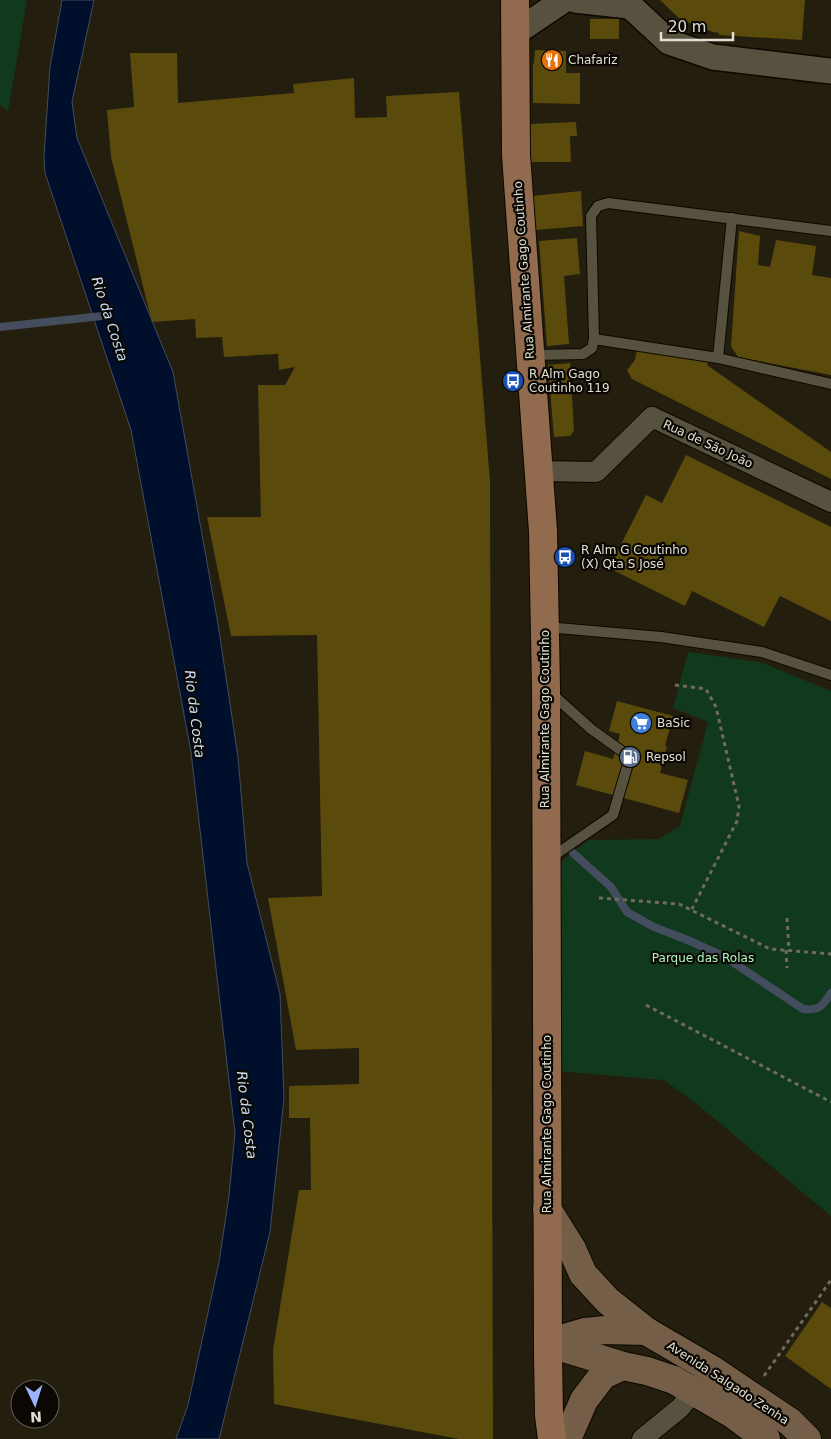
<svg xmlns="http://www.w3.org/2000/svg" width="831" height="1439" viewBox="0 0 831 1439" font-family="'DejaVu Sans',sans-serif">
	<rect width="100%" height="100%" fill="#231e0d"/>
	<g fill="#11391d">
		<path d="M0 0H27L8 112 0 105Z"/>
		<path d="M688 652 760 662 831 691V1216L698 1105 664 1080 556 1071V866L588 840 658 839 680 826 708 722 673 708Z"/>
	</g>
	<path fill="#000f2b" stroke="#444d5d" d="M62 0H94L72 102 77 138 173 372 218 624 238 757 247 863 280 994 284 1098 270 1232 219 1439H176L188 1405 219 1262 229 1196 235 1133 191 752 131 430 45 173 44 156 50 67Z"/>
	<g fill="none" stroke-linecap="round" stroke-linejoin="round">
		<g stroke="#444d5d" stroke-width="8">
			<path d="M0 327 102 316"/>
			<path d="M573 853 611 887 627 912 654 927 690 941 725 957 803 1009C820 1011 822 1006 831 993"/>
		</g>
	</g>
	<g fill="#5a4b0d">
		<path d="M660 0H805L802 40 719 35V33L713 32 687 22 685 24Z"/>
		<rect x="590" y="19" width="29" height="20"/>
		<path d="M535 50 566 51V73H580V104L533 103V63L534 64Z"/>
		<path d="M130 53H177L178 103 294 93 293 84 354 78 355 118 387 117 386 96 459 92 490 482 493 1439H459L274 1404 273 1350 299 1190H311L310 1118H289V1086L359 1084V1048L296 1050 268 898 322 896 317 635 231 636 207 517H261L258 385H285L295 367 279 370 278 354 224 357 222 337 196 338 195 319 152 322 111 157 107 110 134 107Z"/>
		<path d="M576 122 577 136H570L571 162H529V124Z"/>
		<path d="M581 191 583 226 536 230 532 196Z"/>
		<path d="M739 231 760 236 758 265 770 267 776 240 816 246 812 275 831 278V375L738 357 731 346Z"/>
		<path d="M577 238 580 274 564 276 569 344 547 346 539 241Z"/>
		<path d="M637 349 709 361 707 365 831 452V479L632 379 627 370 635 360Z"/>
		<path d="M570 363 574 431 570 436 554 437 548 365Z"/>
		<path d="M686 455 831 527V621L780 596 764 627 692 591 685 606 609 568 646 495 662 503Z"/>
		<path d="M617 701 673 716 665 746H667L660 773 688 780 679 813 576 785 585 751 613 759 620 734 609 731Z"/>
		<path d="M822 1302 831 1308V1389L785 1356Z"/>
	</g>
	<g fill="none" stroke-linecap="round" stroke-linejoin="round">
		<g stroke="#0d0800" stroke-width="12">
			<g id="service">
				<path d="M594 339 718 358 831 384"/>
				<path d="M532 355 583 354 592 348 594 339 591 216 598 206 608 203 831 231"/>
				<path d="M718 358 732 218"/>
				<path d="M546 627 661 637 762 652 831 675"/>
				<path d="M549 859 613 815 630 757 591 729 551 693"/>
			</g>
		</g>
		<g stroke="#0d0800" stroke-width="22">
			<g id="minor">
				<path d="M540 471 596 472 652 417 831 502"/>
				<path d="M642 1439 680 1408 702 1381"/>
			</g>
		</g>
		<g stroke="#0d0800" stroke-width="28">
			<g id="tertiary">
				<path d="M575 0 629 6"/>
				<path d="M624 0 669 42 713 57 831 71"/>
				<path d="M515 33 564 0"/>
			</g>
		</g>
		<g stroke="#0d0800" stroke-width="30">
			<g id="secondary">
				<path d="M547 1209 572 1249 583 1274 608 1301 646 1331 711 1369 790 1422 807 1439"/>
				<path d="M548 1343 623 1366 647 1371 674 1380 734 1415 766 1439"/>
				<path d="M548 1343 585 1332 605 1330 646 1331"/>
				<path d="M567 1439 584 1400 603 1375 623 1366"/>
			</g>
		</g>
		<g stroke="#0d0800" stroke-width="30">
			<path id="primary" d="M515 0 516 155 543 531 546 688 548 1356 549 1415 552 1439"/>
		</g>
		<g stroke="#706c5d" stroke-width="3" stroke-dasharray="4 4" stroke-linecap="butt">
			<path d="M675 685 706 689 716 707 739 806 737 821 692 909"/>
			<path d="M599 898 679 904 770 949 831 954"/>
			<path d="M787 918 789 950"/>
			<path d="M786 950 787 968"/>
			<path d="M646 1005 831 1102"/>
			<path d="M764 1376 831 1280"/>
		</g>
		<use href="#service" stroke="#57523f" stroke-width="10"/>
		<use href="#minor" stroke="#57523f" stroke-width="20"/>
		<use href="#tertiary" stroke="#57523f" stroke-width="25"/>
		<use href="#secondary" stroke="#745e47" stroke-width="28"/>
		<use href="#primary" stroke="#926b4f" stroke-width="28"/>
	</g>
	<defs>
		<g id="restaurant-disc" transform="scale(1.125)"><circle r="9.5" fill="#e8710a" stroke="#0b0803"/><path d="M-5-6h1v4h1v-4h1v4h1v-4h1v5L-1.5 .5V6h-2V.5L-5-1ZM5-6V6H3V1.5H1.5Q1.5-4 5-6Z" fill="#fff"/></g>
		<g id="bus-disc" transform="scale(1.125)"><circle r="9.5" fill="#1a4fb4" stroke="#0b0803"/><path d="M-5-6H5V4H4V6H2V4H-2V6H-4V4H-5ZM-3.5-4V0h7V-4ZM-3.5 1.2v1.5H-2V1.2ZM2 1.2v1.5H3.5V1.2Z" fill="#fff"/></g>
		<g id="supermarket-disc" transform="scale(1.125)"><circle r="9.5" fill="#3f7fe0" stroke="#0b0803"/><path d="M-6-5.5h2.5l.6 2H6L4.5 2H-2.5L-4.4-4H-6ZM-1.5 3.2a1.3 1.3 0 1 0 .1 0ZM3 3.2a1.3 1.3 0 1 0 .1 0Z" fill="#fff"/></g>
		<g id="fuel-disc" transform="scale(1.125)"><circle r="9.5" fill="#5c6f8a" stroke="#0b0803"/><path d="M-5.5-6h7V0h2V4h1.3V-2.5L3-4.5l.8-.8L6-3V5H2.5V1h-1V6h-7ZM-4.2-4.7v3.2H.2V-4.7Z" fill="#fff"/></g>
	</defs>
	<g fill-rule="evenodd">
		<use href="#restaurant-disc" x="552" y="60"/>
		<use href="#bus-disc" x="513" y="381"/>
		<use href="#bus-disc" x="565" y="557"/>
		<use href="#supermarket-disc" x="641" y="723"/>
		<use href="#fuel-disc" x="630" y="757"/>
	</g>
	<g text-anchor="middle" stroke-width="4.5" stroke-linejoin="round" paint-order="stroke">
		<g font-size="12" fill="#e1ded3" stroke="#0b0803" text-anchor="start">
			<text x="568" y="64">Chafariz</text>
			<text x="529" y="378">R Alm Gago<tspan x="529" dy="14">Coutinho 119</tspan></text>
			<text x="581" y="554">R Alm G Coutinho<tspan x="581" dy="14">(X) Qta S José</tspan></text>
			<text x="657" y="727">BaSic</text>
			<text x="646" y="761">Repsol</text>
		</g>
		<g font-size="12" fill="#e1ded3" stroke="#0b0803">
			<text transform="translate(524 270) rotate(-94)" y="4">Rua Almirante Gago Coutinho</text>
			<text transform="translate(708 444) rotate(25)" y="4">Rua de São João</text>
			<text transform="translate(545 719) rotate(-90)" y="4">Rua Almirante Gago Coutinho</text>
			<text transform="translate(547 1124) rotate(-90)" y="4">Rua Almirante Gago Coutinho</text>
			<text transform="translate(728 1383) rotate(33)" y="4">Avenida Salgado Zenha</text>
		</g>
		<g font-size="12" fill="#acf7bc" stroke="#0b0803">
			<text x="703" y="962">Parque das Rolas</text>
		</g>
		<g font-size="14" font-style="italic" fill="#c8def8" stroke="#0b0803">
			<text transform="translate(110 319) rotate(72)" y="5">Rio da Costa</text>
			<text transform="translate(195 714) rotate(83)" y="5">Rio da Costa</text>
			<text transform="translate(247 1115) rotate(83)" y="5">Rio da Costa</text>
		</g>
	</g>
	<g transform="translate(35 1404) rotate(176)"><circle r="24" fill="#0b0803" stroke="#615e56"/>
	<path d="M0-4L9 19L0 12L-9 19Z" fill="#9ab5fd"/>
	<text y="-8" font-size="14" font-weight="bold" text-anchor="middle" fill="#e1ded3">N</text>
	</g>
	<path d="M661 32v8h72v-8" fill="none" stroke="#e1ded3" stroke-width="2.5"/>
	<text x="668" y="32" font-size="15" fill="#e1ded3" stroke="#0b0803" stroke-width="4" paint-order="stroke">20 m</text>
</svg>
